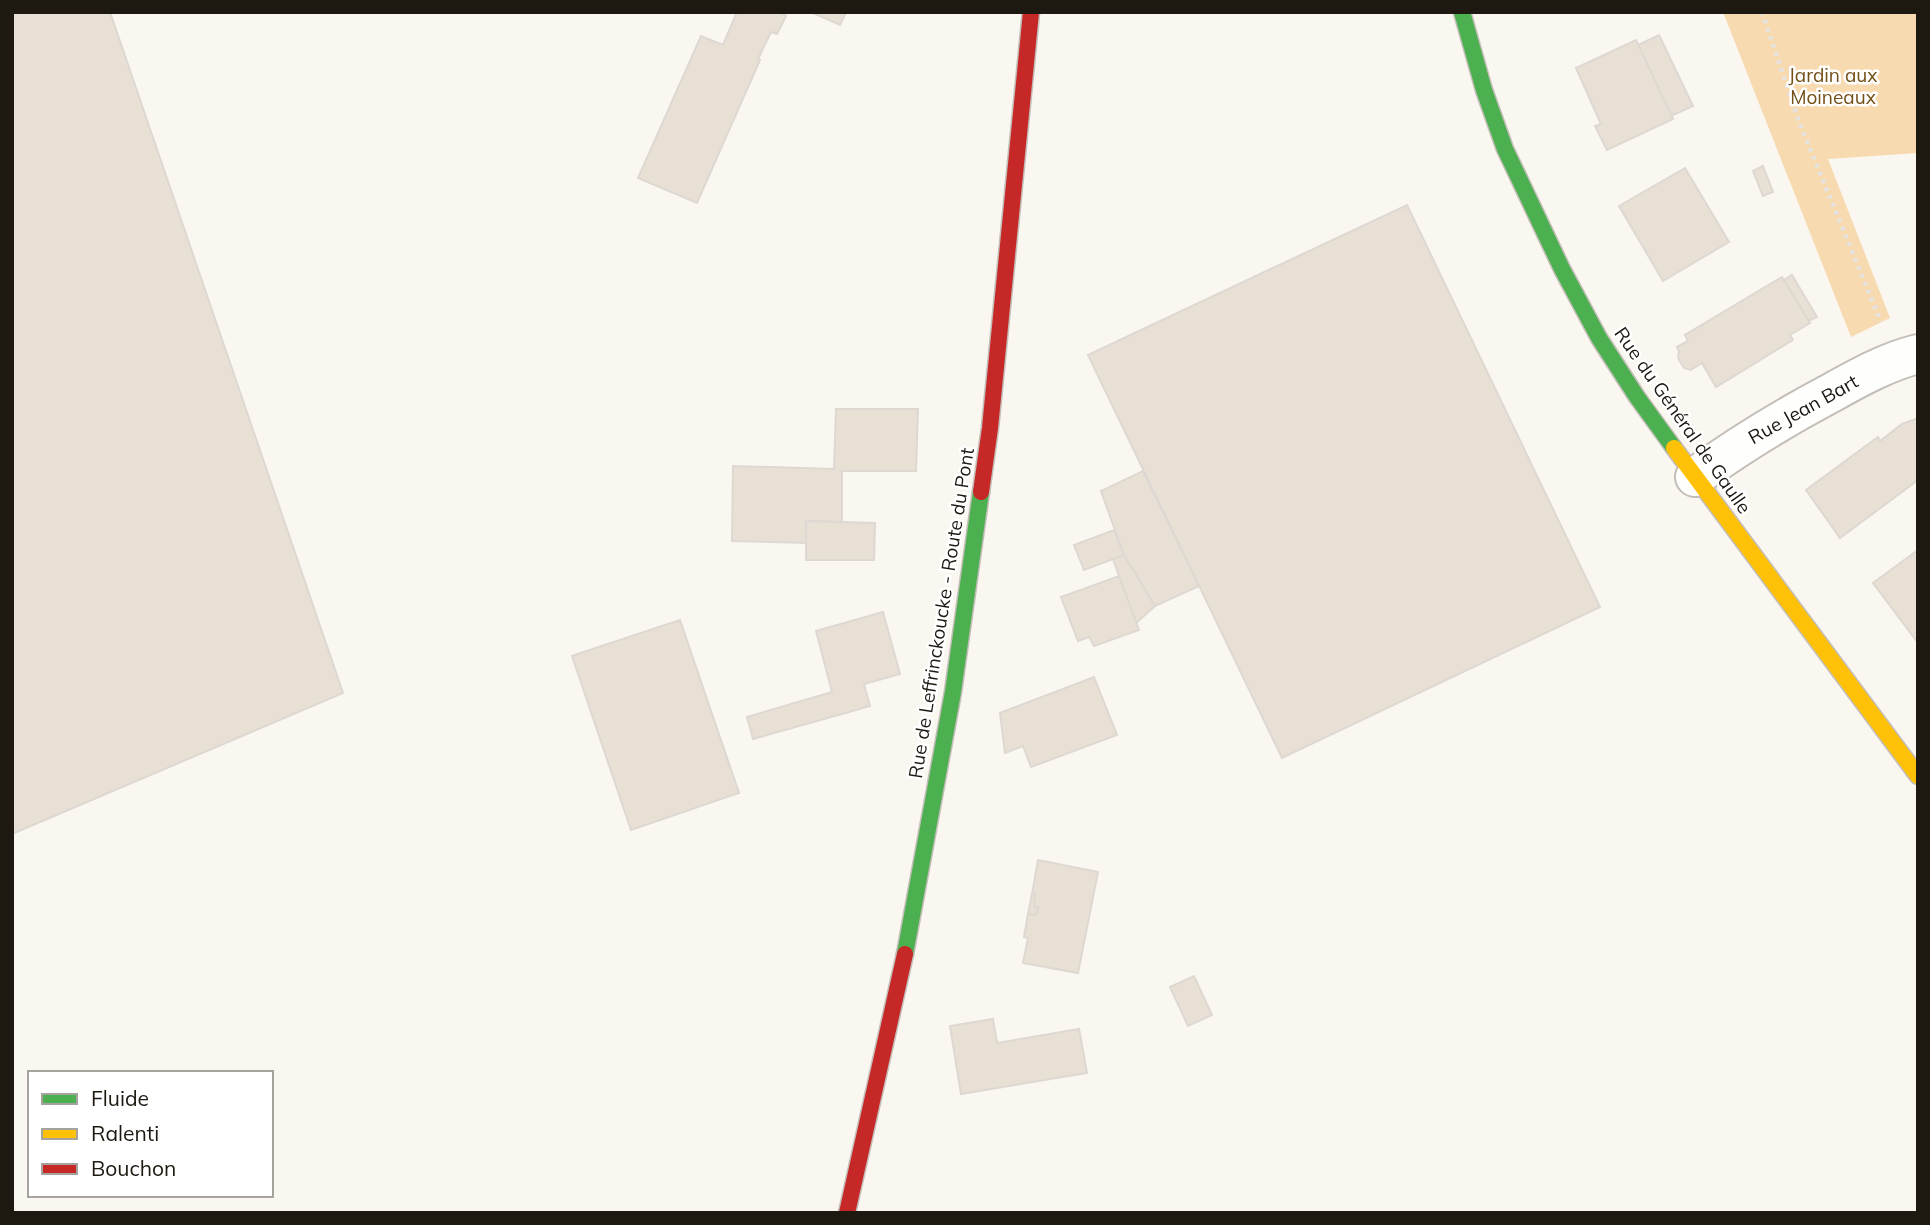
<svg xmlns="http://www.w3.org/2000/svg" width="1930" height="1225" viewBox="0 0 1930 1225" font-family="Mulish,sans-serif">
	<rect width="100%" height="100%" fill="#faf6f0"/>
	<path fill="#f7dab0" d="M1723 12H1918V153L1828 159 1890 318 1851 337Z"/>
	<g fill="#e8e0d5" stroke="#ddd8d1" stroke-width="2">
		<path d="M12 12H110L343 693 12 834Z"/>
		<path d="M737 12H779L786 16 777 34 771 32 758 59 760 60 697 203 638 178 701 36 723 45Z"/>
		<path d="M811 12H846L840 25Z"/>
		<path d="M1659 35 1693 106 1671 116 1638 45Z"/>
		<path d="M1636 40 1673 119 1607 150 1595 126 1601 124 1576 68Z"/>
		<path d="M1763 166 1773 192 1763 196 1753 171Z"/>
		<path d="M1685 168 1729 242 1663 281 1619 206Z"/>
		<path d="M1407 205 1600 607 1282 758 1088 355Z"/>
		<path d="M1792 275 1817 317 1808 321 1784 280Z"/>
		<path d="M1782 277 1810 323 1790 335 1793 340 1716 387 1702 363 1691 370 1684 368 1678 358 1679 351 1677 347 1688 341 1685 335Z"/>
		<path d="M836 409H918L916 471H842V522L806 521 807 543 732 541 733 466 834 469Z"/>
		<path d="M1918 418V480L1840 538 1806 490 1878 437 1880 441 1902 424Z"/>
		<path d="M1143 471 1199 586 1155 606 1124 555 1101 491Z"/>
		<path d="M806 521 875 523 874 560H806Z"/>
		<path d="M1114 530 1124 555 1084 570 1074 545Z"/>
		<path d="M1918 550V643L1873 583Z"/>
		<path d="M1124 555 1155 606 1136 623 1113 559Z"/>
		<path d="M1119 576 1139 630 1094 646 1089 637 1078 641 1061 597Z"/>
		<path d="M883 612 900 674 864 684 870 706 753 739 747 717 832 692 816 631Z"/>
		<path d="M680 620 739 793 631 830 572 656Z"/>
		<path d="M1094 677 1117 735 1031 767 1023 746 1005 753 1000 713Z"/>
		<path d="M1038 860 1098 872 1078 973 1023 963 1028 938 1024 937 1028 914 1036 915 1038 908 1034 906 1035 894H1032Z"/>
		<path d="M1032 894H1035L1034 906 1038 908 1036 915 1028 914Z"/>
		<path d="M1194 976 1212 1015 1188 1026 1170 987Z"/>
		<path d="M993 1019 997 1043 1079 1029 1087 1073 961 1094 950 1026Z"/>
	</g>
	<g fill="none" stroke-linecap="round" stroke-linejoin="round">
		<g stroke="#c4beb8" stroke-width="42">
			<path id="street" d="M1695 477C1738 446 1782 419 1829 394 1858 378 1886 362 1918 354"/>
		</g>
		<g stroke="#c4beb8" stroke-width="19">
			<g id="fast">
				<path d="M1462 12 1484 90 1505 149 1562 269 1599 338 1637 397 1674 448"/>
				<path d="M905 954 953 692 981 492"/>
			</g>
		</g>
		<g stroke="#c4beb8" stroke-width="19">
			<path id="slow" d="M1674 448 1918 776"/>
		</g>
		<g stroke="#c4beb8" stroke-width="19">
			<g id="jam">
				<path d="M981 492 990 428 1031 12"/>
				<path d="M847 1213 905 954"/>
			</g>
		</g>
		<path stroke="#e5e3e1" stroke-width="4.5" stroke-dasharray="3.5 5" stroke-linecap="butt" d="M1762 12 1798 119 1881 322"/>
		<use href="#street" stroke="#fefefd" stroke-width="38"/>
		<use href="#fast" stroke="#4caf50" stroke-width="16"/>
		<use href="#slow" stroke="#ffc107" stroke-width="16"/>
		<use href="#jam" stroke="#c62828" stroke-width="16"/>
	</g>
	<g text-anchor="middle" stroke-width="5" stroke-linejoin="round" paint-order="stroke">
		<g font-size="19" fill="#725018" stroke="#fff">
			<text x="1833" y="82">Jardin aux<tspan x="1833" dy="22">Moineaux</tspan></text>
		</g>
		<g font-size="19" fill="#1d1810" stroke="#fff">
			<text transform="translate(1803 409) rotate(-29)" y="7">Rue Jean Bart</text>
			<text transform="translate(1683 420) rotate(55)" y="7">Rue du Général de Gaulle</text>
			<text transform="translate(941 613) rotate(-81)" y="7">Rue de Leffrinckoucke - Route du Pont</text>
		</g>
	</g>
	<rect width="1930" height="1225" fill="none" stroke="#1d1810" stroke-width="28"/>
	<rect x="28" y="1071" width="245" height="126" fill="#ffffff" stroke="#a5a39f" stroke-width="2"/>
	<rect x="42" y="1094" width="35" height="10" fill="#4caf50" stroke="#a5a39f" stroke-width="2"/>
	<text x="91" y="1106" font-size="21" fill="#1d1810">Fluide</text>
	<rect x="42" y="1129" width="35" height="10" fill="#ffc107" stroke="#a5a39f" stroke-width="2"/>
	<text x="91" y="1141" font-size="21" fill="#1d1810">Ralenti</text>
	<rect x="42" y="1164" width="35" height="10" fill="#c62828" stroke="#a5a39f" stroke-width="2"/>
	<text x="91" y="1176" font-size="21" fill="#1d1810">Bouchon</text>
</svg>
